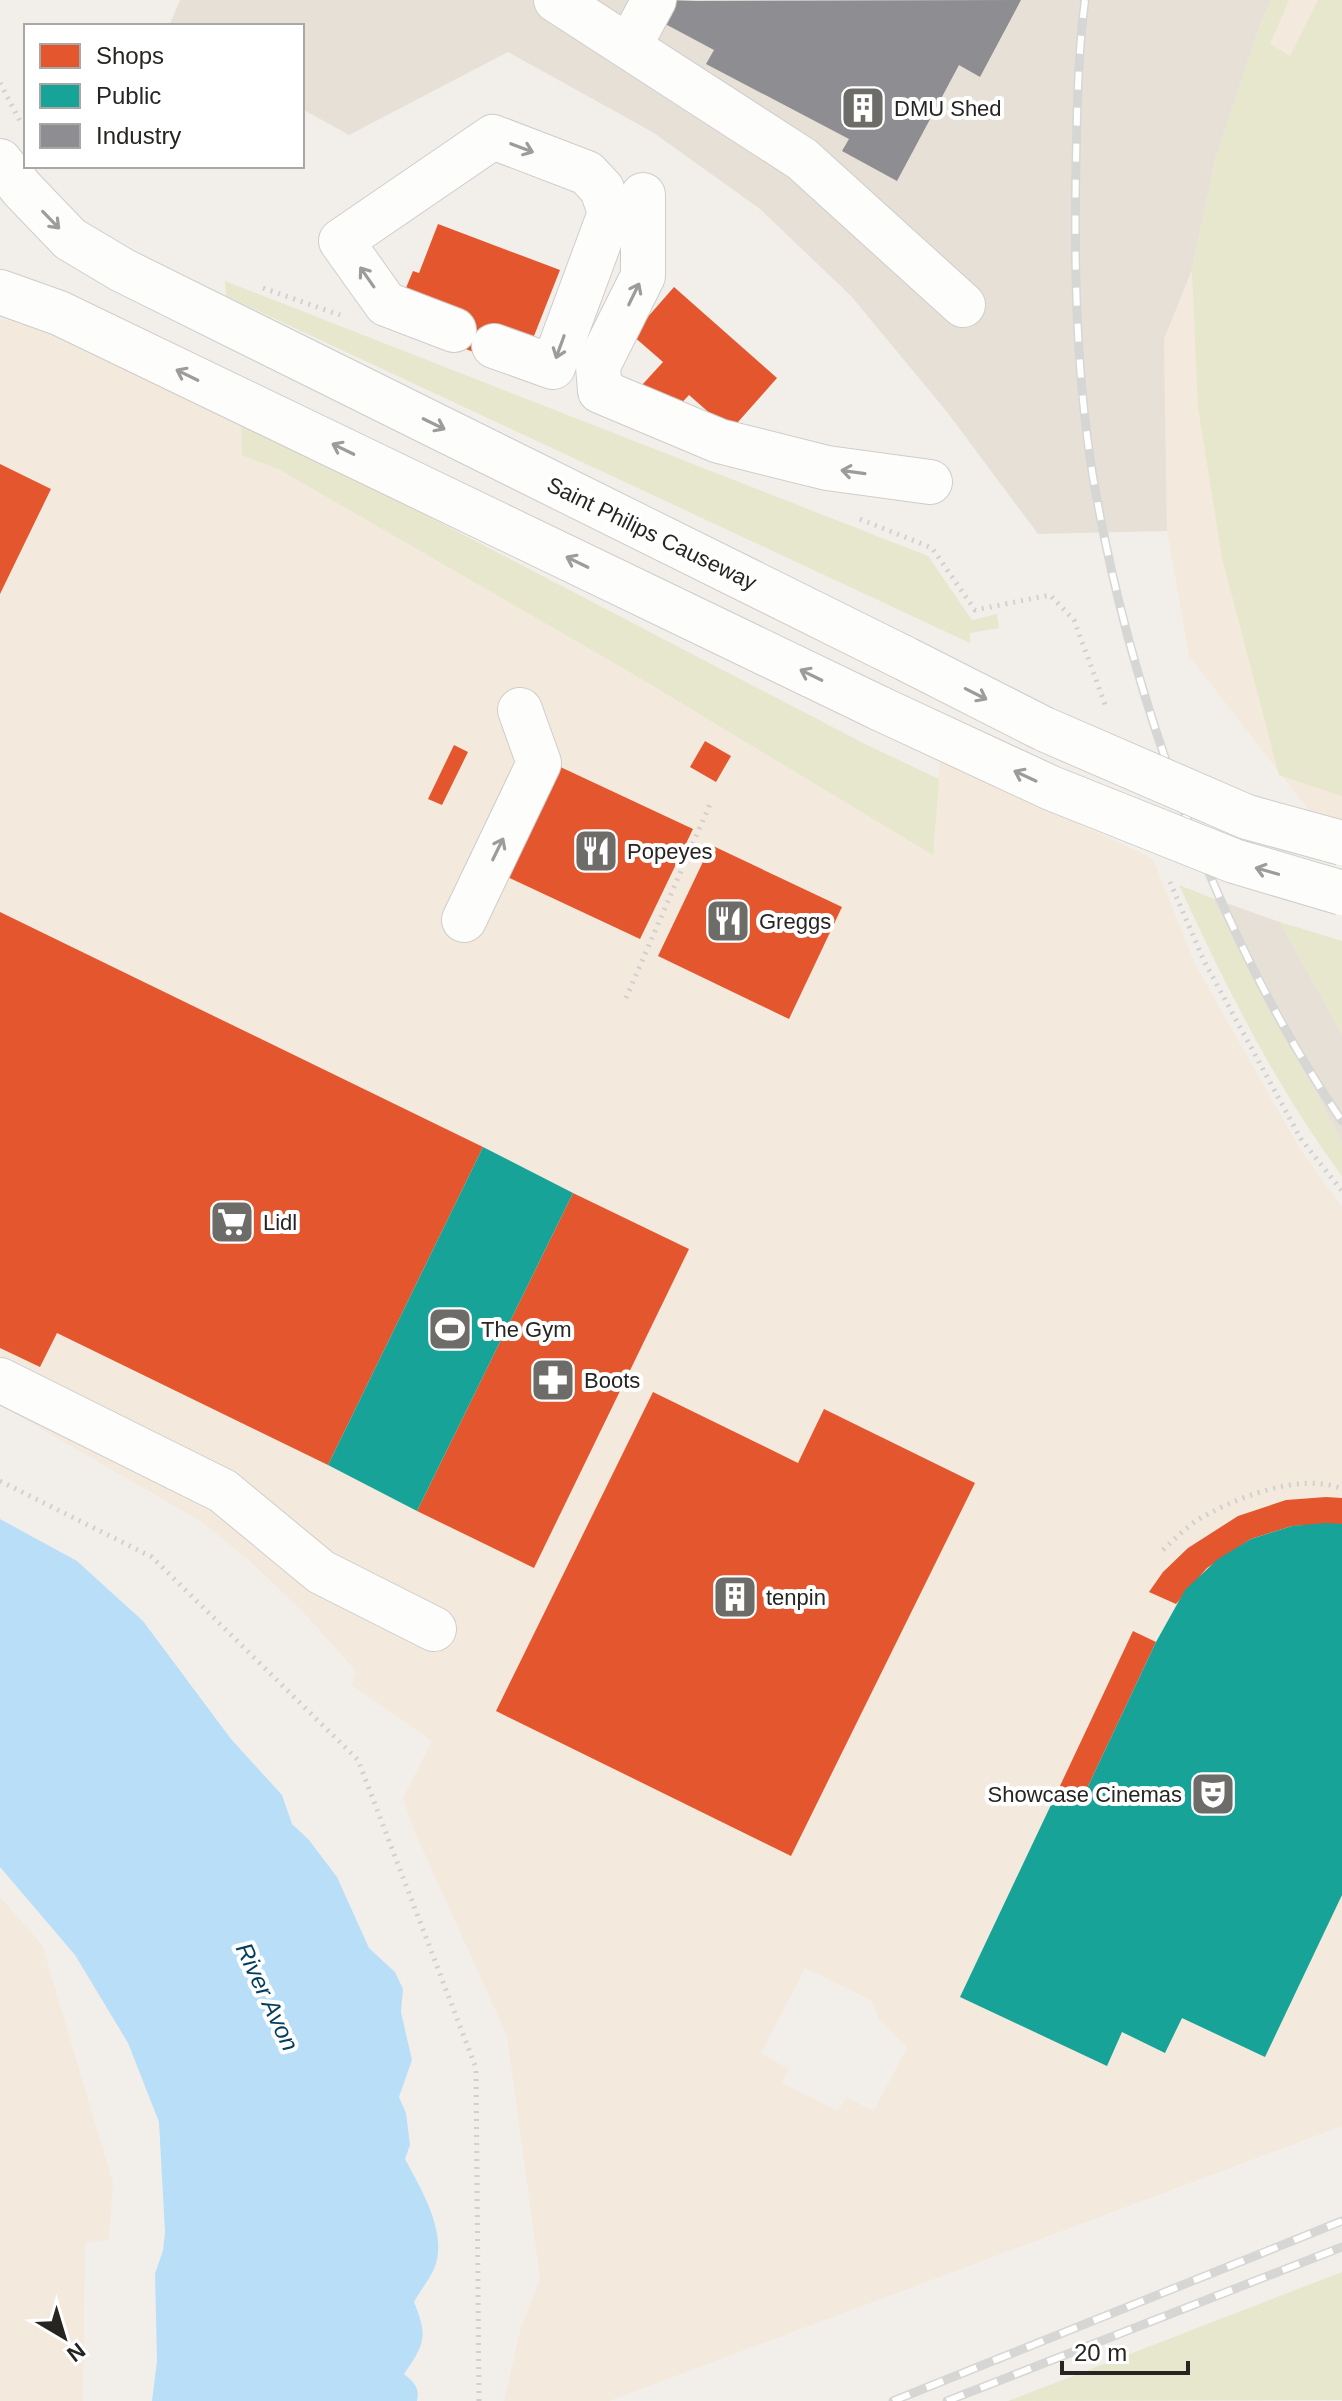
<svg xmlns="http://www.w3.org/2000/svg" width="1342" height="2401" viewBox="0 0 1342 2401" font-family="Helvetica,sans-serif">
	<rect width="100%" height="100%" fill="#f2efeb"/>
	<g fill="#f3e9dd" fill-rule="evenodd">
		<path d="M1271 0H1342V853L1189 656 1167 531 1164 339 1192 270Z"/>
		<path d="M0 318 79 342 241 419 243 455 280 470 628 671 932 854 940 758 1153 859 1195 964 1300 1149 1342 1207V2126L609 2401H504L521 2327 540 2279 507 2036 414 1830 403 1798 432 1741 352 1685 356 1671 303 1612 252 1563 202 1522 0 1405ZM805 1968 871 2000 880 2021 907 2047 874 2111 846 2097 838 2111 782 2083 789 2069 761 2054Z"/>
		<path d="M0 1897 42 1945 113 2183 109 2240 85 2243 83 2401H0Z"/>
	</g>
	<g fill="#e7e0d7">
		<path d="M180 0H1271L1259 28 1216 157 1192 270 1164 339 1167 531 1038 534 947 412 851 296 760 209 654 133 508 52 349 135 302 109V26H169Z"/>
		<path d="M1212 898 1280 922 1342 1034V1142Z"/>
	</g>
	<g fill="#e6e7cc">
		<path d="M1271 0H1289L1270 44 1290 56 1318 0H1342V796L1279 775 1222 558 1198 407 1192 270 1216 157 1259 28Z"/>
		<path d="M225 281 928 556 972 620 997 614 999 628 970 633V643L226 296Z"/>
		<path d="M241 419 865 744 939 779 933 855 628 671 280 470 242 455Z"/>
		<path d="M1179 885 1212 898 1342 1142V1176C1276 1087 1225 985 1179 885Z"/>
		<path d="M1280 922 1342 941V1034Z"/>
		<path d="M1342 2272V2400L1008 2401Z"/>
	</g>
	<path fill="#b9dff8" d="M0 1519 77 1561 143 1621 231 1739 282 1795 292 1824 309 1840 337 1877 369 1948 395 1972 403 1989 401 2012 412 2060 399 2097 406 2113 410 2145 405 2159C421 2189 449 2234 434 2269 429 2280 420 2291 414 2302 428 2336 425 2344 404 2374 414 2382 420 2388 417 2401H152L157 2361 155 2274 163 2250 165 2232 159 2122 128 2043 75 1955 0 1867Z"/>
	<g fill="#e4572e">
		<path d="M438 224 560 270 532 341 489 358 450 343 403 295 413 271 419 273Z"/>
		<path d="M674 287 777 378 730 431 689 395 673 412 642 385 663 362 632 335Z"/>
		<path d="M0 464 51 489 0 594Z"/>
		<path d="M705 741 731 756 716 782 690 767Z"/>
		<path d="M454 745 468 752 442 805 428 799Z"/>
		<path d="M554 764 693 829 640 939 499 873Z"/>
		<path d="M711 845 842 907 789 1019 658 956Z"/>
		<path d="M0 912 483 1147 328 1465 57 1333 40 1367 0 1348Z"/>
		<path d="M573 1193 689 1249 534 1568 417 1511Z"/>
		<path d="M653 1392 798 1463 824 1409 975 1483 791 1856 496 1711Z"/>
		<path d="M1326 1497 1342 1498V1524L1292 1526 1251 1539 1207 1568 1176 1604 1149 1592 1163 1572 1188 1548 1238 1516 1286 1500Z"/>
		<path d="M1133 1631 1156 1642 1082 1799 1059 1788Z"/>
	</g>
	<g fill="#17a398">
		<path d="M483 1147 573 1193 417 1511 328 1465Z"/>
		<path d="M1326 1523 1342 1524V1895L1265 2057 1182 2018 1165 2053 1122 2032 1107 2066 960 1997 1059 1788 1082 1799 1156 1642 1185 1590 1218 1559 1251 1539 1292 1526Z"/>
	</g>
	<path fill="#8d8d92" d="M664 0 696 1 1021 0 980 77 959 65 897 181 842 151 849 139 706 64 714 50 654 18Z"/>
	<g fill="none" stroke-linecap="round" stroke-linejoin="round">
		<g stroke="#cfcdca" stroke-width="46">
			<g id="minor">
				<path d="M556 0 802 159 963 305"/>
				<path d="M629 47 654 0"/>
				<path d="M643 195V276L598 366 600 391 719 441 827 468 930 482"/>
				<path d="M454 330 386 304 341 241 493 137 587 173 602 189 610 213 553 367 494 346"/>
				<path d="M464 920 539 763 520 710"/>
				<path d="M0 1380 223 1491 321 1572 434 1629"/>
			</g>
		</g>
		<g stroke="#cfcdca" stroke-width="46">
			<g id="major">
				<path d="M0 161 22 189 70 239 122 270 906 659"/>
				<path d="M0 292 59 313 881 709"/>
			</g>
		</g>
		<g stroke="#d1d0ce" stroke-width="5" stroke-dasharray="2 6" stroke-linecap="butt">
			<path d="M0 83 20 121"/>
			<path d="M263 288 340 315"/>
			<path d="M860 519 932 548 975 610 1050 595 1074 620 1106 707"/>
			<path d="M1170 882 1204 961 1301 1139 1342 1191"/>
			<path d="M626 998 710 804"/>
			<path d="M0 1481 152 1557 358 1760 476 2068 479 2401"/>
			<path d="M1163 1550C1174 1540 1184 1529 1196 1521 1231 1499 1302 1471 1342 1489"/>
		</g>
		<use href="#minor" stroke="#fdfdfc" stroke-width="44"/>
		<use href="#major" stroke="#fdfdfc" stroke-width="44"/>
		<g stroke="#d6d6d4" stroke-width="9">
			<g id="rail">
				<path d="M1085 0C1078 54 1077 108 1076 163 1074 267 1076 374 1093 477 1130 695 1217 937 1342 1121"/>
				<path d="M893 2401 1342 2221"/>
				<path d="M947 2401 1342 2247"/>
			</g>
		</g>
		<use href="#rail" stroke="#fff" stroke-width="6" stroke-dasharray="18" stroke-linecap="butt"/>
		<g stroke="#cfcdca" stroke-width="46" stroke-linecap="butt">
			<g id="major-bridge">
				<path d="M906 659 1044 729 1247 817 1342 843"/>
				<path d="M881 709 1051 788 1234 861 1342 893"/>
			</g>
		</g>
		<use href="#major-bridge" stroke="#fdfdfc" stroke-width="44"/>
	</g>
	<defs><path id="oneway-shaft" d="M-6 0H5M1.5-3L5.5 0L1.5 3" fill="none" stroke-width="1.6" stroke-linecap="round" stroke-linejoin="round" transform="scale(2)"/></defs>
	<g stroke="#9d9c9a">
		<use href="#oneway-shaft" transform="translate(522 148) rotate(21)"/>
		<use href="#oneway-shaft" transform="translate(51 220) rotate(46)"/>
		<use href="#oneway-shaft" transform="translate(367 277) rotate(-125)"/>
		<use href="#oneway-shaft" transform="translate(634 294) rotate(-64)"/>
		<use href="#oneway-shaft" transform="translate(560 347) rotate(110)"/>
		<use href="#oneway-shaft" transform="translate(187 375) rotate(-154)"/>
		<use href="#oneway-shaft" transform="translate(434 424) rotate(26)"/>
		<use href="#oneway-shaft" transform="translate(343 449) rotate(-154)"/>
		<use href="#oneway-shaft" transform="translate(853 472) rotate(-172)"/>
		<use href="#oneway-shaft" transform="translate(577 562) rotate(-154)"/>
		<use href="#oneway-shaft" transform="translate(811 675) rotate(-154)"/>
		<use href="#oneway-shaft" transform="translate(976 694) rotate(27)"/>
		<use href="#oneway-shaft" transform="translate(1025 776) rotate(-155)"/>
		<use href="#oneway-shaft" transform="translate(498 849) rotate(-64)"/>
		<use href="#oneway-shaft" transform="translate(1267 871) rotate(-164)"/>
	</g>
	<defs>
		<g id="building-square" transform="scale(2.3)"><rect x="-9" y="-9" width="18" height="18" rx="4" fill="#6e6c68" stroke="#fff"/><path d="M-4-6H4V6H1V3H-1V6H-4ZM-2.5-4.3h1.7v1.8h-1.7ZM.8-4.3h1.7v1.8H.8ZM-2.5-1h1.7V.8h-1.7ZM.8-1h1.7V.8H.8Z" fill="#fff"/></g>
		<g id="restaurant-square" transform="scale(2.3)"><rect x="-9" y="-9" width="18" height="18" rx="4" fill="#6e6c68" stroke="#fff"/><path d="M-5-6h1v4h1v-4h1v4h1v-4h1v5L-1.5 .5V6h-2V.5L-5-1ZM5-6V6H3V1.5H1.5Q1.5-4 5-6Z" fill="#fff"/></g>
		<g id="supermarket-square" transform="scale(2.3)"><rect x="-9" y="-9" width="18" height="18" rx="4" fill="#6e6c68" stroke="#fff"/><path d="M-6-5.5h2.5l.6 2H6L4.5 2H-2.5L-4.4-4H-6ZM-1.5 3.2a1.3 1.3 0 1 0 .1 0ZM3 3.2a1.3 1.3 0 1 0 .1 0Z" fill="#fff"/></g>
		<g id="stadium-square" transform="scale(2.3)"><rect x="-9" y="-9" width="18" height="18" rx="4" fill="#6e6c68" stroke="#fff"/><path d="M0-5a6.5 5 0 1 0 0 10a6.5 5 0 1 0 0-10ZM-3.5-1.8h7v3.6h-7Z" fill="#fff"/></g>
		<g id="pharmacy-square" transform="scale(2.3)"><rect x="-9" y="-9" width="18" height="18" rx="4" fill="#6e6c68" stroke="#fff"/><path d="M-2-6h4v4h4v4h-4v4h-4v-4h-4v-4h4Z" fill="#fff"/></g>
		<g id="theatre-square" transform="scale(2.3)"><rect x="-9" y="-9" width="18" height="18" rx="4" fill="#6e6c68" stroke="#fff"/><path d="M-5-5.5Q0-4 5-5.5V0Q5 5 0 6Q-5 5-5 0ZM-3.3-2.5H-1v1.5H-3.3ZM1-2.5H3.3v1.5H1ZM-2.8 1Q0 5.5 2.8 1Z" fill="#fff"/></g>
	</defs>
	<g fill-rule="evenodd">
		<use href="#building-square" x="863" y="108"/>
		<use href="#restaurant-square" x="596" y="851"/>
		<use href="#restaurant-square" x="728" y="921"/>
		<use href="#supermarket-square" x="232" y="1222"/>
		<use href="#stadium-square" x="450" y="1329"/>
		<use href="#pharmacy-square" x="553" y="1380"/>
		<use href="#building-square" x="735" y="1597"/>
		<use href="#theatre-square" x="1213" y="1794"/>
	</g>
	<g text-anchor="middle" stroke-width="8" stroke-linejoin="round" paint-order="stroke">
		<g font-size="22" fill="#272522" stroke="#fff" text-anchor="start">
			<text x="894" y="116">DMU Shed</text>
			<text x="627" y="859">Popeyes</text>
			<text x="759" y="929">Greggs</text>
			<text x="263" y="1230">Lidl</text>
			<text x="481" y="1337">The Gym</text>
			<text x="584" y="1388">Boots</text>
			<text x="766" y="1605">tenpin</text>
			<text x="1182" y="1802" text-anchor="end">Showcase Cinemas</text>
		</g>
		<g font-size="22" fill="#272522" stroke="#fff">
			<text transform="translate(652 533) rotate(26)" y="8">Saint Philips Causeway</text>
		</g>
		<g font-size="24" font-style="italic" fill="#033d5c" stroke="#fff">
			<text transform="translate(267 1997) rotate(65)" y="8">River Avon</text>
		</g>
	</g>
	<rect x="24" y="24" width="280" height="144" fill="#ffffff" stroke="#a9a8a7" stroke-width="2"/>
	<rect x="40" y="44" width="40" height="24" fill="#e4572e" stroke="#a9a8a7" stroke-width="2"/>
	<text x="96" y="64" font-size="24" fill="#272522">Shops</text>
	<rect x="40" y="84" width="40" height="24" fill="#17a398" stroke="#a9a8a7" stroke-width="2"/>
	<text x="96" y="104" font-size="24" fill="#272522">Public</text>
	<rect x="40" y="124" width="40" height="24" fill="#8d8d92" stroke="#a9a8a7" stroke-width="2"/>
	<text x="96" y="144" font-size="24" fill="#272522">Industry</text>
	<g transform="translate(64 2337) rotate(142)" stroke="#ffffff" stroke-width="6" paint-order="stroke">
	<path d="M0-6L14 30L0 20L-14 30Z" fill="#272522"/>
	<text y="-12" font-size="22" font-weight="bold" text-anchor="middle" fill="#272522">N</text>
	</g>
	<path d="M1062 2361v12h126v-12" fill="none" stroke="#272522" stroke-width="4"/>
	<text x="1074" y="2361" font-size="24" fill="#272522" stroke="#ffffff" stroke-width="6" paint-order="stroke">20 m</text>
</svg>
